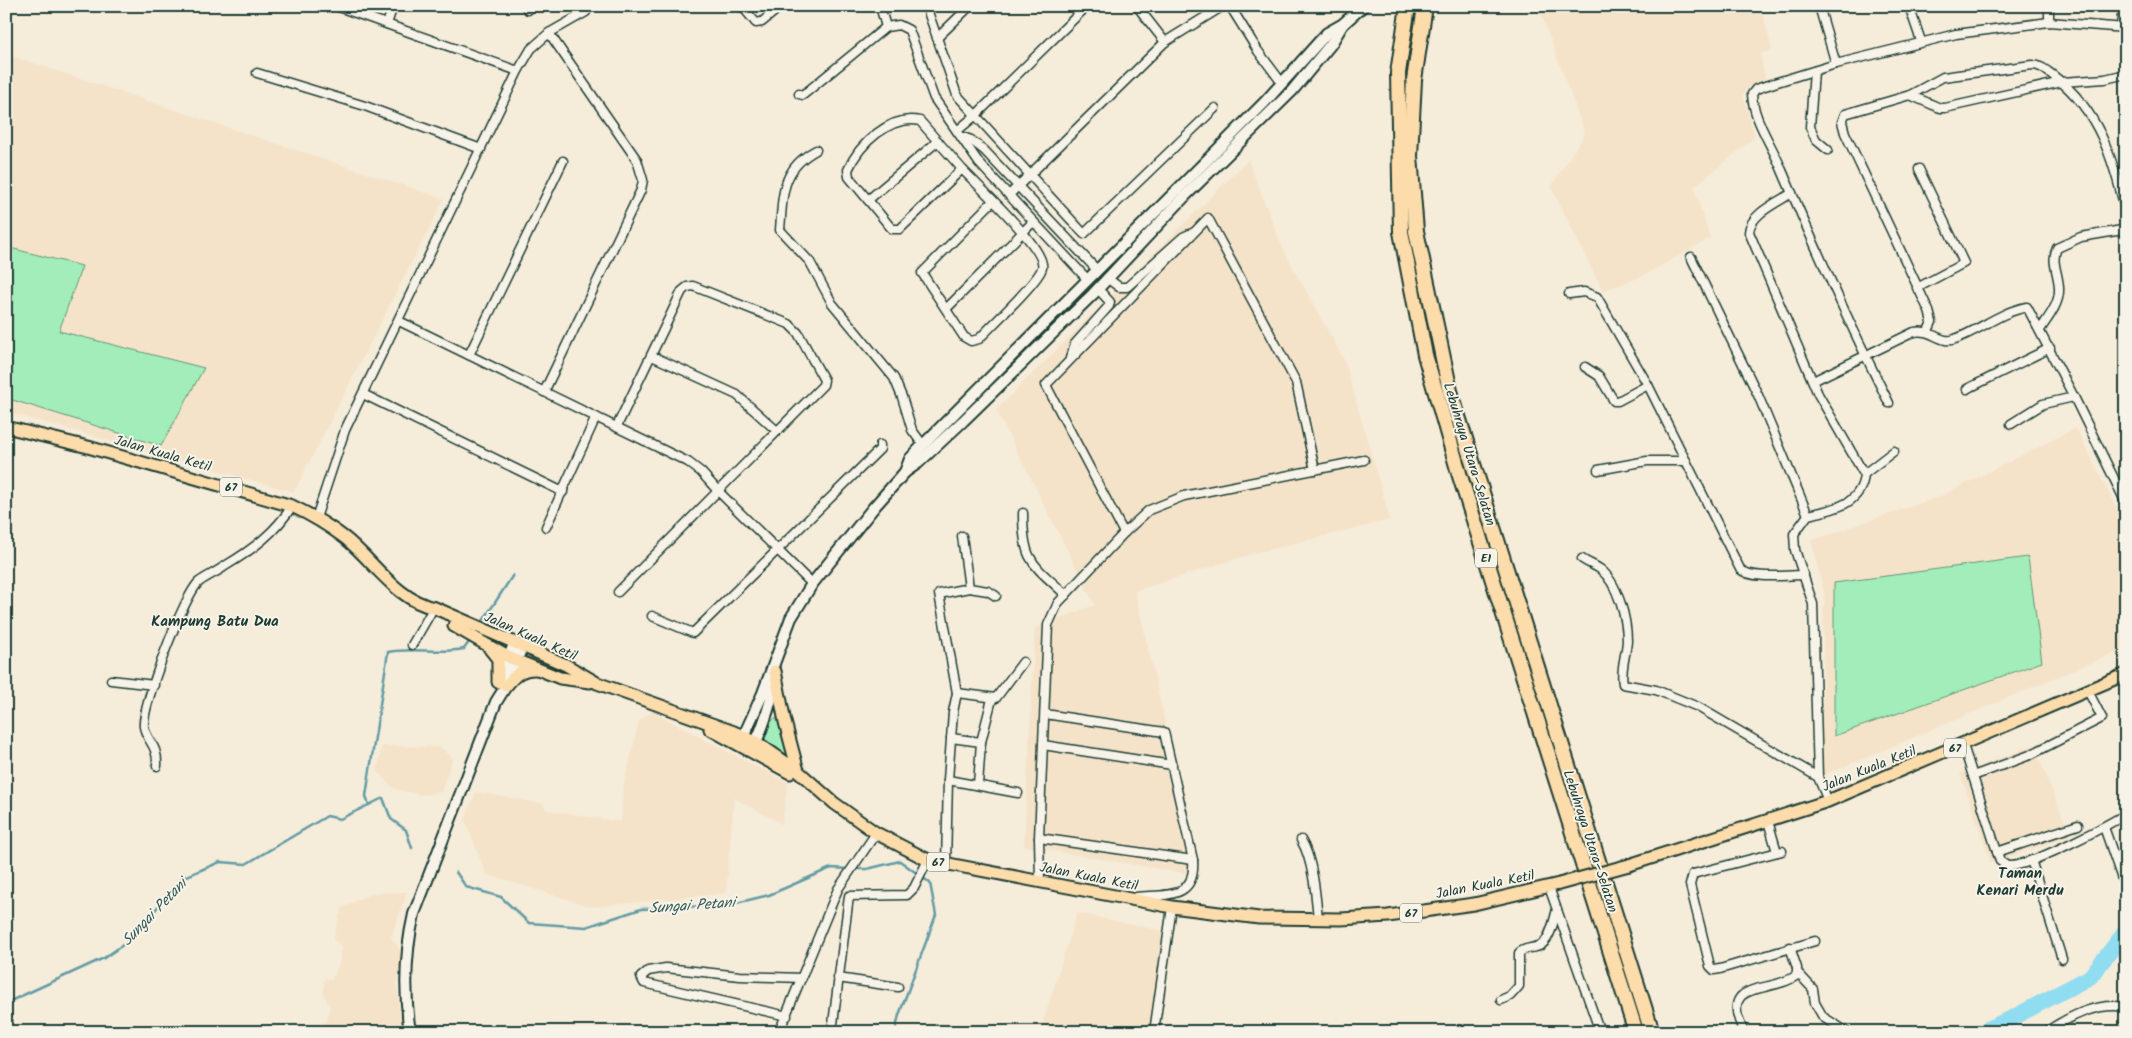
<svg xmlns="http://www.w3.org/2000/svg" width="2132" height="1038" viewBox="0 0 2132 1038" font-family="Kalam,sans-serif">
	<rect width="100%" height="100%" fill="#f6ecda"/>
	<filter id="ink" filterUnits="userSpaceOnUse"><feTurbulence type="fractalNoise" baseFrequency=".02" numOctaves="2"/><feDisplacementMap in="SourceGraphic" scale="10" xChannelSelector="R" yChannelSelector="G"/><feConvolveMatrix kernelMatrix="1 2 1 2 8 2 1 2 1" color-interpolation-filters="sRGB"/></filter>
	<g filter="url(#ink)">
		<g fill="#f4e3c9">
			<path d="M1538 6H1761L1772 50 1760 54 1766 83 1748 87 1743 95 1755 137 1694 187 1710 238 1643 276 1603 291 1551 187 1585 133Z"/>
			<path d="M6 54 444 199 294 492 6 412Z"/>
			<path d="M1248 160 1283 249 1345 362 1390 520 1251 554 1135 591 1200 876 1024 846 1035 628 1095 605 996 410Z"/>
			<path d="M2076 428 2126 527V648L1822 776 1824 591 1811 541 1941 496Z"/>
			<path d="M652 712 788 783 782 824 734 798 726 893 592 907 486 874 465 820 476 792 544 804 546 810 621 822 622 793 639 721Z"/>
			<path d="M2034 745 2070 836 1991 863 1960 773Z"/>
			<path d="M382 746 440 747 453 758 441 792 424 795 394 789 377 771Z"/>
			<path d="M407 892 391 938 404 954 396 983 403 1032H323V1023L327 1021 330 1006 324 995V983L325 977 331 981 339 965 341 946 333 939 342 908 372 893Z"/>
			<path d="M1077 913 1162 931 1152 1032H1040Z"/>
		</g>
		<g fill="#a3edbb" stroke="#619578">
			<path d="M6 247 82 266 59 331 204 368 161 446 6 398Z"/>
			<path d="M2028 557 2042 662 1834 736V583Z"/>
			<path d="M775 718 781 722 792 759 765 740 769 724Z"/>
		</g>
		<g fill="none" stroke-linecap="round" stroke-linejoin="round">
			<g stroke="#639ca5" stroke-width="2.5">
				<path d="M481 624 513 575"/>
				<path d="M369 805 366 796 388 652C413 647 439 654 464 649L471 639"/>
				<path d="M855 869H867L900 861 930 883 936 915 899 1015 895 1032"/>
				<path d="M456 872 466 887 501 897 529 923 586 927 641 909 728 905 769 895 831 868 849 869"/>
				<path d="M6 1003 104 958 130 940 182 878 220 862 246 864 327 816 340 819 383 798 391 819 406 830 412 848"/>
			</g>
			<path stroke="#90dcf0" stroke-width="16" d="M1980 1032 2012 1018 2090 977 2126 931"/>
			<g stroke="#1f3d34" stroke-width="11">
				<g id="street">
					<path d="M336 6 518 71"/>
					<path d="M525 6 528 10"/>
					<path d="M742 6 756 23 762 22 781 6"/>
					<path d="M880 6 886 27"/>
					<path d="M926 6 957 95 1084 234 1215 108"/>
					<path d="M1137 6 1165 42"/>
					<path d="M1230 6 1258 51 1282 83"/>
					<path d="M1819 6 1836 64"/>
					<path d="M1909 6 1921 41"/>
					<path d="M2049 22V6"/>
					<path d="M387 24 393 6"/>
					<path d="M2121 27 2123 6"/>
					<path d="M549 33 586 12"/>
					<path d="M937 38 970 6"/>
					<path d="M1814 71 1810 127 1816 140 1828 150"/>
					<path d="M257 73 365 106 481 149"/>
					<path d="M799 94 803 95 886 27 899 25 909 30 934 98 979 163 1088 280"/>
					<path d="M1910 95 1940 108H1945L2062 82 2105 79 2126 74"/>
					<path d="M957 131 976 115 1087 6"/>
					<path d="M963 137 971 140 984 150 1097 270"/>
					<path d="M816 150C781 169 783 194 780 230L810 262 832 303 894 378 902 397 912 430 923 445"/>
					<path d="M962 169 920 121C891 114 859 144 848 170L849 177 892 229H900L962 169C977 185 1048 250 1042 268 1039 281 991 326 979 339L971 341 964 337 922 273 993 201"/>
					<path d="M1792 193C1778 202 1750 214 1749 232L1818 394 1864 474C1862 505 1832 510 1808 515L1794 534 1795 550 1813 604 1818 777 1828 801"/>
					<path d="M1009 195 1165 42 1223 6"/>
					<path d="M868 200 938 141"/>
					<path d="M1691 257 1758 395 1808 515"/>
					<path d="M1107 278 1119 287H1127L1183 237 1192 233"/>
					<path d="M1917 288 1964 263 1919 169"/>
					<path d="M1569 294 1584 292 1597 297 1648 385 1740 569C1751 580 1788 575 1804 575"/>
					<path d="M946 309 1033 222"/>
					<path d="M399 321 688 462 701 472 718 491 812 584"/>
					<path d="M2040 330C2047 319 2059 305 2059 291 2060 276 2050 262 2057 248L2081 237 2122 230 2126 226"/>
					<path d="M1928 331 1932 322 1929 311 1845 133 1842 122 1845 114 1910 95 1943 77 2032 65C2041 65 2047 71 2055 77 2099 110 2114 162 2126 213"/>
					<path d="M469 355 563 161"/>
					<path d="M652 356 737 395 777 431"/>
					<path d="M1070 358 1075 344 1109 306 1110 302 1098 289"/>
					<path d="M1585 367 1599 376 1614 401H1618L1648 385"/>
					<path d="M1813 381 1914 332C1931 328 1941 345 1955 339 1980 330 2000 312 2027 307L2074 397 2126 503"/>
					<path d="M1967 389 2050 348"/>
					<path d="M363 394 563 492"/>
					<path d="M1889 403C1850 326 1815 247 1781 168 1772 145 1753 119 1752 94L1756 89 1774 83 1836 64 1956 34 2049 22 2126 28"/>
					<path d="M2011 424 2043 404 2074 397"/>
					<path d="M617 426 682 291 687 287 693 286 789 324 798 333 824 380 823 385 618 592"/>
					<path d="M1598 470 1647 461H1686"/>
					<path d="M1864 474 1894 451"/>
					<path d="M1023 513C1023 562 1032 563 1066 595"/>
					<path d="M316 518 345 430 518 71 531 49 549 33 637 160 643 180 641 190 544 392"/>
					<path d="M546 527 596 417"/>
					<path d="M1124 533 1046 385 1208 218 1296 382 1315 470"/>
					<path d="M962 536 969 588 988 591 996 596"/>
					<path d="M1582 559C1588 563 1594 565 1600 569 1618 583 1627 619 1627 641 1626 656 1620 670 1623 684L1656 690 1698 707 1818 777"/>
					<path d="M652 616 693 633 880 449V445"/>
					<path d="M412 645 430 614"/>
					<path d="M111 680 154 685"/>
					<path d="M957 693 996 698 1023 662"/>
					<path d="M1045 714 1164 732 1193 860C1196 900 1166 894 1136 897"/>
					<path d="M951 738 981 742 992 699"/>
					<path d="M1043 745 1172 765"/>
					<path d="M1963 745 2000 861C2003 863 2006 866 2010 866 2031 866 2106 826 2126 814"/>
					<path d="M157 766C158 744 147 742 144 727 141 707 184 595 199 582 207 576 217 572 225 566 252 550 276 532 292 506"/>
					<path d="M1973 776 2030 755 2102 718 2088 691"/>
					<path d="M948 780 1018 793"/>
					<path d="M978 785 981 742"/>
					<path d="M1768 821 1777 852"/>
					<path d="M2104 827 2122 879"/>
					<path d="M1039 838 1193 860"/>
					<path d="M1301 840C1313 859 1316 897 1318 919"/>
					<path d="M1782 851 1693 874 1690 885 1710 966 1714 970 1720 969 1815 941"/>
					<path d="M1997 852 2078 825"/>
					<path d="M2031 860 2062 959"/>
					<path d="M946 864 948 780 953 712 957 693 939 594 969 588"/>
					<path d="M1040 882 1039 838 1048 625 1058 603 1124 533 1149 510 1184 496 1364 460"/>
					<path d="M1549 887 1600 1032"/>
					<path d="M1797 972 1813 989 1815 1003 1823 1017 1847 1032"/>
					<path d="M838 978 898 987"/>
					<path d="M1501 1000 1510 996 1519 986V953C1525 947 1531 949 1539 946 1550 942 1554 920 1557 909"/>
					<path d="M787 1016 644 983 641 977 648 971 666 968 740 976 802 978"/>
					<path d="M779 1032 838 889 876 833"/>
					<path d="M832 1032 849 896 907 895 914 888 928 860"/>
					<path d="M1154 1032 1172 907"/>
					<path d="M1744 1032C1717 978 1771 995 1797 975V968L1790 947"/>
					<path d="M2046 1032C2070 1016 2097 1002 2126 1007"/>
				</g>
			</g>
			<g stroke="#1f3d34" stroke-width="14">
				<g id="secondary">
					<path d="M905 472 910 459 923 445 1265 102 1327 33 1343 24 1363 6"/>
					<path d="M499 682 514 644"/>
					<path d="M741 742 763 693 791 618 812 584 874 507 905 472 918 463 963 421 1093 294 1185 196 1292 91 1331 44 1343 24"/>
					<path d="M753 749C764 725 772 703 775 677"/>
					<path d="M410 1032C404 992 405 953 414 914L496 702 506 686 522 647"/>
				</g>
			</g>
			<g stroke="#1f3d34" stroke-width="15">
				<g id="primary">
					<path d="M6 427 88 447 292 506C311 515 328 525 345 538 373 560 397 601 435 608L566 665 597 683 734 732 756 742 798 771 834 803 876 833 928 860 1172 907 1259 918 1341 919 1388 916 1474 904 1559 884"/>
					<path d="M454 626 508 657 560 678 590 682"/>
					<path d="M490 649 498 659V682"/>
					<path d="M775 671 785 722 798 771"/>
					<path d="M506 686C515 675 522 668 537 669"/>
					<path d="M710 729 790 773"/>
					<path d="M1629 865 1828 801 2126 674"/>
				</g>
			</g>
			<g stroke="#1f3d34" stroke-width="18">
				<g id="highway">
					<path d="M1408 6 1398 73 1401 232 1425 355 1459 473 1636 1032"/>
					<path d="M1425 6 1414 80 1410 156 1416 231 1450 391 1652 1032"/>
				</g>
			</g>
			<use href="#street" stroke="#f7f3e8" stroke-width="8"/>
			<use href="#secondary" stroke="#f7f3e8" stroke-width="10"/>
			<use href="#primary" stroke="#fcdcab" stroke-width="11"/>
			<use href="#highway" stroke="#fcdcab" stroke-width="14"/>
			<g stroke="#1f3d34" stroke-width="15" stroke-linecap="butt">
				<path id="primary-bridge" d="M1559 884 1629 865"/>
			</g>
			<use href="#primary-bridge" stroke="#fcdcab" stroke-width="11"/>
		</g>
	</g>
	<g text-anchor="middle" stroke-width="4" stroke-linejoin="round" paint-order="stroke">
		<g fill="#f7f3e8" stroke="#60746a" stroke-width="1">
			<rect x="220" y="477.5" width="22" height="19" rx="4"/>
			<rect x="1475" y="548.5" width="22" height="19" rx="4"/>
			<rect x="1944" y="738.5" width="22" height="19" rx="4"/>
			<rect x="927" y="852.5" width="22" height="19" rx="4"/>
			<rect x="1400" y="903.5" width="22" height="19" rx="4"/>
		</g>
		<g font-size="12" font-weight="bold" fill="#1f3d34">
			<text x="231" y="491">67</text>
			<text x="1486" y="562">E1</text>
			<text x="1955" y="752">67</text>
			<text x="938" y="866">67</text>
			<text x="1411" y="917">67</text>
		</g>
		<g font-size="14" fill="#1f3d34" stroke="#f7f3e8">
			<text transform="translate(163 453) rotate(16)" y="5">Jalan Kuala Ketil</text>
			<text transform="translate(1470 454) rotate(73)" y="5">Lebuhraya Utara–Selatan</text>
			<text transform="translate(531 636) rotate(24)" y="5">Jalan Kuala Ketil</text>
			<text transform="translate(1869 768) rotate(-22)" y="5">Jalan Kuala Ketil</text>
			<text transform="translate(1591 841) rotate(72)" y="5">Lebuhraya Utara–Selatan</text>
			<text transform="translate(1089 876) rotate(11)" y="5">Jalan Kuala Ketil</text>
			<text transform="translate(1485 884) rotate(-11)" y="5">Jalan Kuala Ketil</text>
		</g>
		<g font-size="15" font-weight="bold" fill="#1f3d34" stroke="#f7f3e8">
			<text x="215" y="626">Kampung Batu Dua</text>
			<text x="2020" y="878">Taman<tspan x="2020" dy="17">Kenari Merdu</tspan></text>
		</g>
		<g font-size="15" font-style="italic" fill="#365d5a" stroke="#f7f3e8">
			<text transform="translate(692 905) rotate(-4)" y="5">Sungai Petani</text>
			<text transform="translate(154 912) rotate(-46)" y="5">Sungai Petani</text>
		</g>
	</g>
	<rect width="2132" height="1038" fill="none" stroke="#f7f3e8" stroke-width="25"/>
	<rect x="12" y="12" width="2107" height="1013" fill="none" stroke="#1f3d34" stroke-width="2" filter="url(#ink)"/>
</svg>
